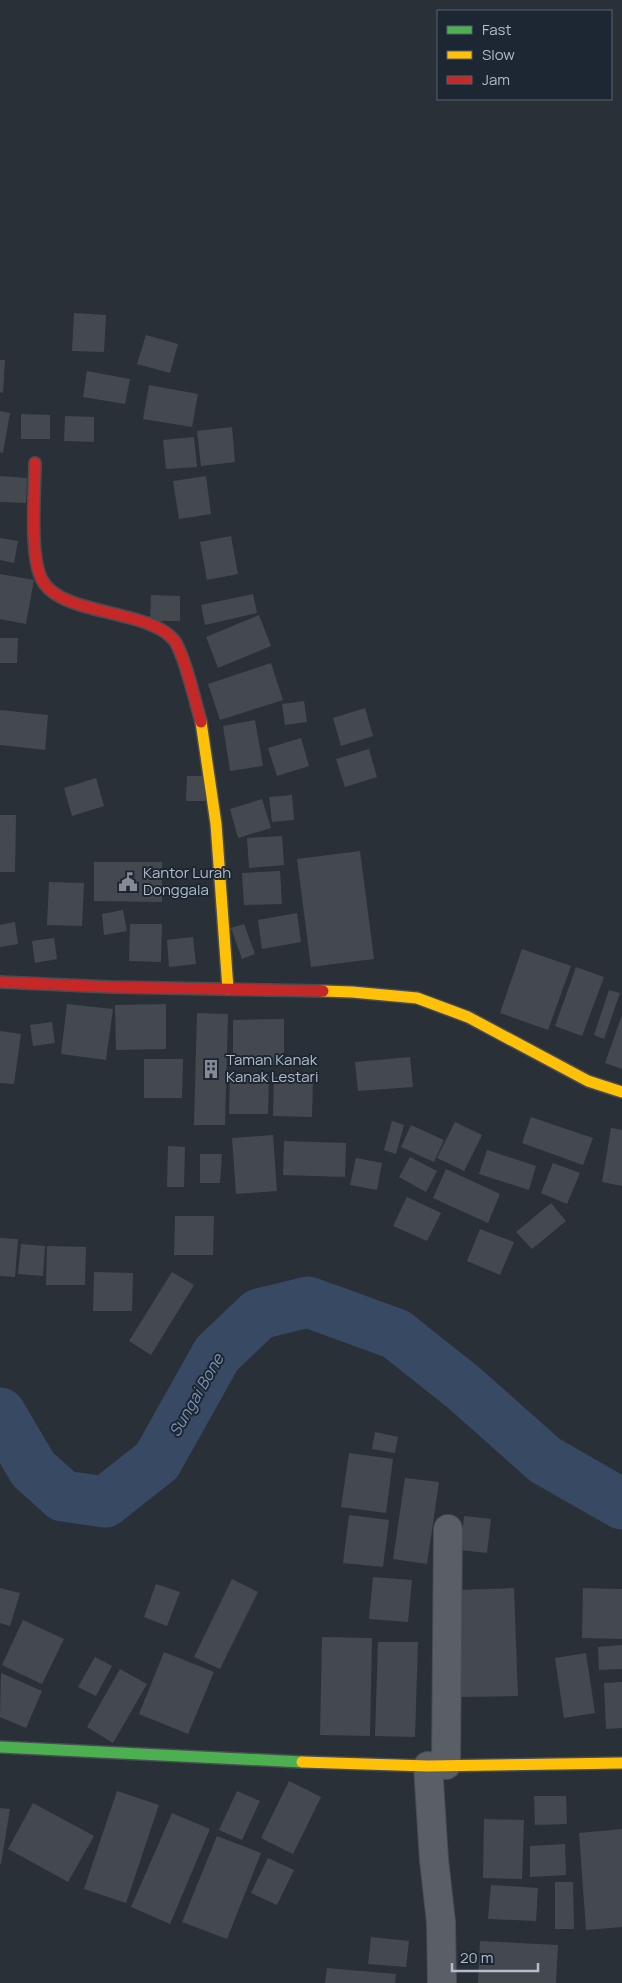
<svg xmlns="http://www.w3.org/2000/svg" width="622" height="1983" viewBox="0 0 622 1983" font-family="Manrope,sans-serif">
	<rect width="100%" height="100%" fill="#2a3038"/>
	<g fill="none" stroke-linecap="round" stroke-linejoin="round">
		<path stroke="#384963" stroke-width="51" d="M0 1413 33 1469 63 1496 105 1502 157 1461 217 1354 259 1314 308 1302 396 1334 464 1388 545 1460 622 1504"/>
	</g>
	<g fill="#444950">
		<path d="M74 313 106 315 104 352 72 351Z"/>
		<path d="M146 335 178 344 170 373 137 364Z"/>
		<path d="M0 360H5L3 393 0 392Z"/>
		<path d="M87 371 130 379 125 404 83 397Z"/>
		<path d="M149 385 198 394 192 427 143 419Z"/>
		<path d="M0 411 10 413 3 453 0 452Z"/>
		<path d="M21 414 50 415V439H21Z"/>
		<path d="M65 416 94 417V442L64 441Z"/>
		<path d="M232 427 235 462 201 466 197 431Z"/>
		<path d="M194 437 197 467 166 469 163 440Z"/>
		<path d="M0 476 27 478 26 503 0 502Z"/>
		<path d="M206 476 211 514 179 519 173 481Z"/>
		<path d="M231 536 238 574 207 580 200 542Z"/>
		<path d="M0 538 18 541 14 563 0 560Z"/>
		<path d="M0 574 34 580 26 624 0 619Z"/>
		<path d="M253 594 257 613 205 625 201 605Z"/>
		<path d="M151 595 180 596V621H150Z"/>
		<path d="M259 615 271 646 218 668 206 637Z"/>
		<path d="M0 638H18L17 663H0Z"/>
		<path d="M271 663 283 700 220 720 208 684Z"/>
		<path d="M304 701 307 722 285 725 282 704Z"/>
		<path d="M365 708 373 736 341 746 333 718Z"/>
		<path d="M0 710 48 715 45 750 0 745Z"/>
		<path d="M255 720 263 766 230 771 223 726Z"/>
		<path d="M301 738 309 766 277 776 268 748Z"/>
		<path d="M369 749 377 777 345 787 336 759Z"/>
		<path d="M187 776H216V801H186Z"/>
		<path d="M96 778 104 806 72 816 64 788Z"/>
		<path d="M292 795 294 820 272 822 269 797Z"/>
		<path d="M262 799 271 828 238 838 230 809Z"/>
		<path d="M0 815H16L15 872H0Z"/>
		<path d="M282 836 284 865 249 868 247 838Z"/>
		<path d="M360 851 374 959 311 967 297 859Z"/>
		<path d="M94 862H162V902L94 901Z"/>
		<path d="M280 871 282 904 244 905 242 873Z"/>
		<path d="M49 882 84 883 82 926 47 925Z"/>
		<path d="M123 910 127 931 104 935 102 914Z"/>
		<path d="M297 913 301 942 262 949 258 920Z"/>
		<path d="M15 922 18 944 0 947V925Z"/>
		<path d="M130 924H162L161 962 129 961Z"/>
		<path d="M244 924 255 954 242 959 231 928Z"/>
		<path d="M193 937 196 964 169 967 167 940Z"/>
		<path d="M54 938 57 959 35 963 32 941Z"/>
		<path d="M522 949 571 966 548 1030 500 1013Z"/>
		<path d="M576 967 604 977 582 1036 555 1026Z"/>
		<path d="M609 990 620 993 604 1039 594 1035Z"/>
		<path d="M67 1004 113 1009 106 1060 61 1054Z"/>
		<path d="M166 1004V1049L116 1050 115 1005Z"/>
		<path d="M197 1013 228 1014 225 1125H194Z"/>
		<path d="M622 1015V1069L605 1063Z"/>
		<path d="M284 1019V1065H233V1020Z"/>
		<path d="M52 1022 55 1043 33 1046 30 1025Z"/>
		<path d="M0 1031 21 1034 14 1084 0 1083Z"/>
		<path d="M410 1057 413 1087 358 1091 355 1062Z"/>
		<path d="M144 1059H183L182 1098H144Z"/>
		<path d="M230 1075H269L268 1114H229Z"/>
		<path d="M274 1077 313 1078 312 1117 273 1116Z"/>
		<path d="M531 1117 593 1138 583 1165 522 1143Z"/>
		<path d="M392 1121 404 1125 396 1154 384 1150Z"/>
		<path d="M455 1122 482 1135 464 1171 437 1158Z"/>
		<path d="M411 1125 444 1140 434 1162 401 1147Z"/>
		<path d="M611 1128 622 1130V1186L602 1182Z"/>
		<path d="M273 1135 277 1191 236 1194 232 1138Z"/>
		<path d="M284 1141 346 1143 345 1177 283 1175Z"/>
		<path d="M168 1146 185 1147 184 1187H167Z"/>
		<path d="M487 1150 536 1166 529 1190 479 1174Z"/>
		<path d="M200 1154H222L220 1183H200Z"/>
		<path d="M410 1157 437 1171 426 1192 399 1177Z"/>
		<path d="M356 1158 382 1163 377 1190 350 1185Z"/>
		<path d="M553 1163 580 1173 567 1204 541 1193Z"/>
		<path d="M446 1169 500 1194 488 1223 433 1198Z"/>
		<path d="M407 1197 441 1213 427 1241 393 1226Z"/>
		<path d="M551 1203 566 1221 532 1249 516 1232Z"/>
		<path d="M175 1216H214L213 1255H174Z"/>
		<path d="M480 1229 514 1242 500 1275 467 1261Z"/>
		<path d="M0 1238 18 1239 15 1277 0 1276Z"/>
		<path d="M21 1244 45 1246 43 1276 18 1274Z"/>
		<path d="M47 1246 86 1247 85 1285H46Z"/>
		<path d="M94 1272 133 1273 132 1311H93Z"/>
		<path d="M172 1272 194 1285 151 1355 129 1341Z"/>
		<path d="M375 1432 398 1437 395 1453 372 1449Z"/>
		<path d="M349 1453 393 1459 386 1513 341 1507Z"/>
		<path d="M405 1478 439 1482 427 1564 393 1559Z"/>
		<path d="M349 1515 389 1520 383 1567 343 1563Z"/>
		<path d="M464 1516 491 1519 487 1553 461 1550Z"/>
		<path d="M373 1577 412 1580 408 1622 369 1619Z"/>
		<path d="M232 1579 258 1592 220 1669 194 1657Z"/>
		<path d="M156 1584 180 1592 167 1626 144 1617Z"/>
		<path d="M0 1588 20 1593 10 1626 0 1623Z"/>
		<path d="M514 1588 518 1696 461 1697 458 1590Z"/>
		<path d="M583 1588 622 1589V1639L582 1638Z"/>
		<path d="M23 1620 64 1639 42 1684 2 1665Z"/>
		<path d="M322 1637 372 1638 370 1736 320 1735Z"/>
		<path d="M378 1642H418L415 1737 375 1736Z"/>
		<path d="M622 1645V1669L599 1670 598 1647Z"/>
		<path d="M164 1652 214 1672 188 1734 139 1714Z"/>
		<path d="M586 1653 595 1713 564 1718 555 1658Z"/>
		<path d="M95 1657 112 1666 96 1696 78 1687Z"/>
		<path d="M120 1669 147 1684 113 1743 87 1727Z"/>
		<path d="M1 1673 42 1691 26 1728 0 1717Z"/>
		<path d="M622 1682V1728L606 1729 604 1683Z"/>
		<path d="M289 1781 321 1797 293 1854 261 1838Z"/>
		<path d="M117 1791 159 1805 126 1903 84 1889Z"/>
		<path d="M237 1791 260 1801 242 1840 219 1830Z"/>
		<path d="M534 1796H566L567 1824 535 1825Z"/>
		<path d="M33 1803 94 1836 68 1882 8 1849Z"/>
		<path d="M0 1808 10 1809 1 1864H0Z"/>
		<path d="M172 1813 210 1829 170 1924 131 1907Z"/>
		<path d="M484 1819 524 1820 522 1879 483 1878Z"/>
		<path d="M622 1829V1927L586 1930 579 1833Z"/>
		<path d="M217 1836 261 1853 227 1939 182 1922Z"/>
		<path d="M565 1844 566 1875 530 1877V1846Z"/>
		<path d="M268 1858 294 1870 277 1905 251 1893Z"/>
		<path d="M555 1882H573L574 1929H555Z"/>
		<path d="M491 1885 538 1888 536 1921 488 1919Z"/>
		<path d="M371 1937 409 1941 406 1967 368 1964Z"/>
		<path d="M480 1941 558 1945 556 1983H478Z"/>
		<path d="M327 1968 396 1974 395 1983H325Z"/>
	</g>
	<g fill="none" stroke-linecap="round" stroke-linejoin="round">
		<g stroke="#484c53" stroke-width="30">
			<g id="street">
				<path d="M446 1765 448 1529"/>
				<path d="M428 1766 434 1860 441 1922 442 1983"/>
			</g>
		</g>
		<g stroke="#484c53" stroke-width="14">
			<path id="fast" d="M0 1747 302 1762"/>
		</g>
		<g stroke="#484c53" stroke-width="14">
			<g id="slow">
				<path d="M201 722 216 824 228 989"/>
				<path d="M323 991 352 992 417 998 468 1017 588 1081 622 1092"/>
				<path d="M302 1762 428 1766 622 1763"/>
			</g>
		</g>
		<g stroke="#484c53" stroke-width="14">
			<g id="jam">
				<path d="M35 463C35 492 29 555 42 580 61 616 149 609 174 640 184 653 196 704 201 722"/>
				<path d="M0 982 111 987 323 991"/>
			</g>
		</g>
		<use href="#street" stroke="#5a5e66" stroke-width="28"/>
		<use href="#fast" stroke="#4caf50" stroke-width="11"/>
		<use href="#slow" stroke="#ffc107" stroke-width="11"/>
		<use href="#jam" stroke="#c62828" stroke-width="11"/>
	</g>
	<defs>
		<g id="civic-bare" transform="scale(1.5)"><path d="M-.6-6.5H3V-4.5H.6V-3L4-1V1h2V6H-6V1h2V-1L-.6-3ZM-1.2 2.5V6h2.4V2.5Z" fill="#848b96" stroke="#1d2633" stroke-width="2.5" paint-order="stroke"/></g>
		<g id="building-bare" transform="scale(1.5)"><path d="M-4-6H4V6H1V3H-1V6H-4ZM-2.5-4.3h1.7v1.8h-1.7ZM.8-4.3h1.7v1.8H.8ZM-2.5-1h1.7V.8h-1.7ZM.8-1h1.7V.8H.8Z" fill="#848b96" stroke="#1d2633" stroke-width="2.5" paint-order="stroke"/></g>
	</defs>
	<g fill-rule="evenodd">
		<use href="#civic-bare" x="128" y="882"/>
		<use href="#building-bare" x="211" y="1069"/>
	</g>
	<g text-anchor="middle" stroke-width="4" stroke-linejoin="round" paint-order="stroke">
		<g font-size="15" fill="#b4bcc9" stroke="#1d2633" text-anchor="start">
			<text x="143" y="878">Kantor Lurah<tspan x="143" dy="17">Donggala</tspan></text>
			<text x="226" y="1065">Taman Kanak<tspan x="226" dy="17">Kanak Lestari</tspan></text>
		</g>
		<g font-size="16" font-style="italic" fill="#7c92b1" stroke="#1d2633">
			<text transform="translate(196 1395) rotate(-60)" y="6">Sungai Bone</text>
		</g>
	</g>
	<rect x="437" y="10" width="175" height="90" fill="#1d2633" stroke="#59626f"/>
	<rect x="447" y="26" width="25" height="8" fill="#4caf50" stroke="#59626f"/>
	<text x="482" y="35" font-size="15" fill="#b4bcc9">Fast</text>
	<rect x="447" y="51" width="25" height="8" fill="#ffc107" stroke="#59626f"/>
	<text x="482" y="60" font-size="15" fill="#b4bcc9">Slow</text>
	<rect x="447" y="76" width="25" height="8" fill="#c62828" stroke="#59626f"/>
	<text x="482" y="85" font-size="15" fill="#b4bcc9">Jam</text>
	<path d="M452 1963v8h86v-8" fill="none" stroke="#b4bcc9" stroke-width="2.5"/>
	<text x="460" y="1963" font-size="15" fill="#b4bcc9" stroke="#1d2633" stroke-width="4" paint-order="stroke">20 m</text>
</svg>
